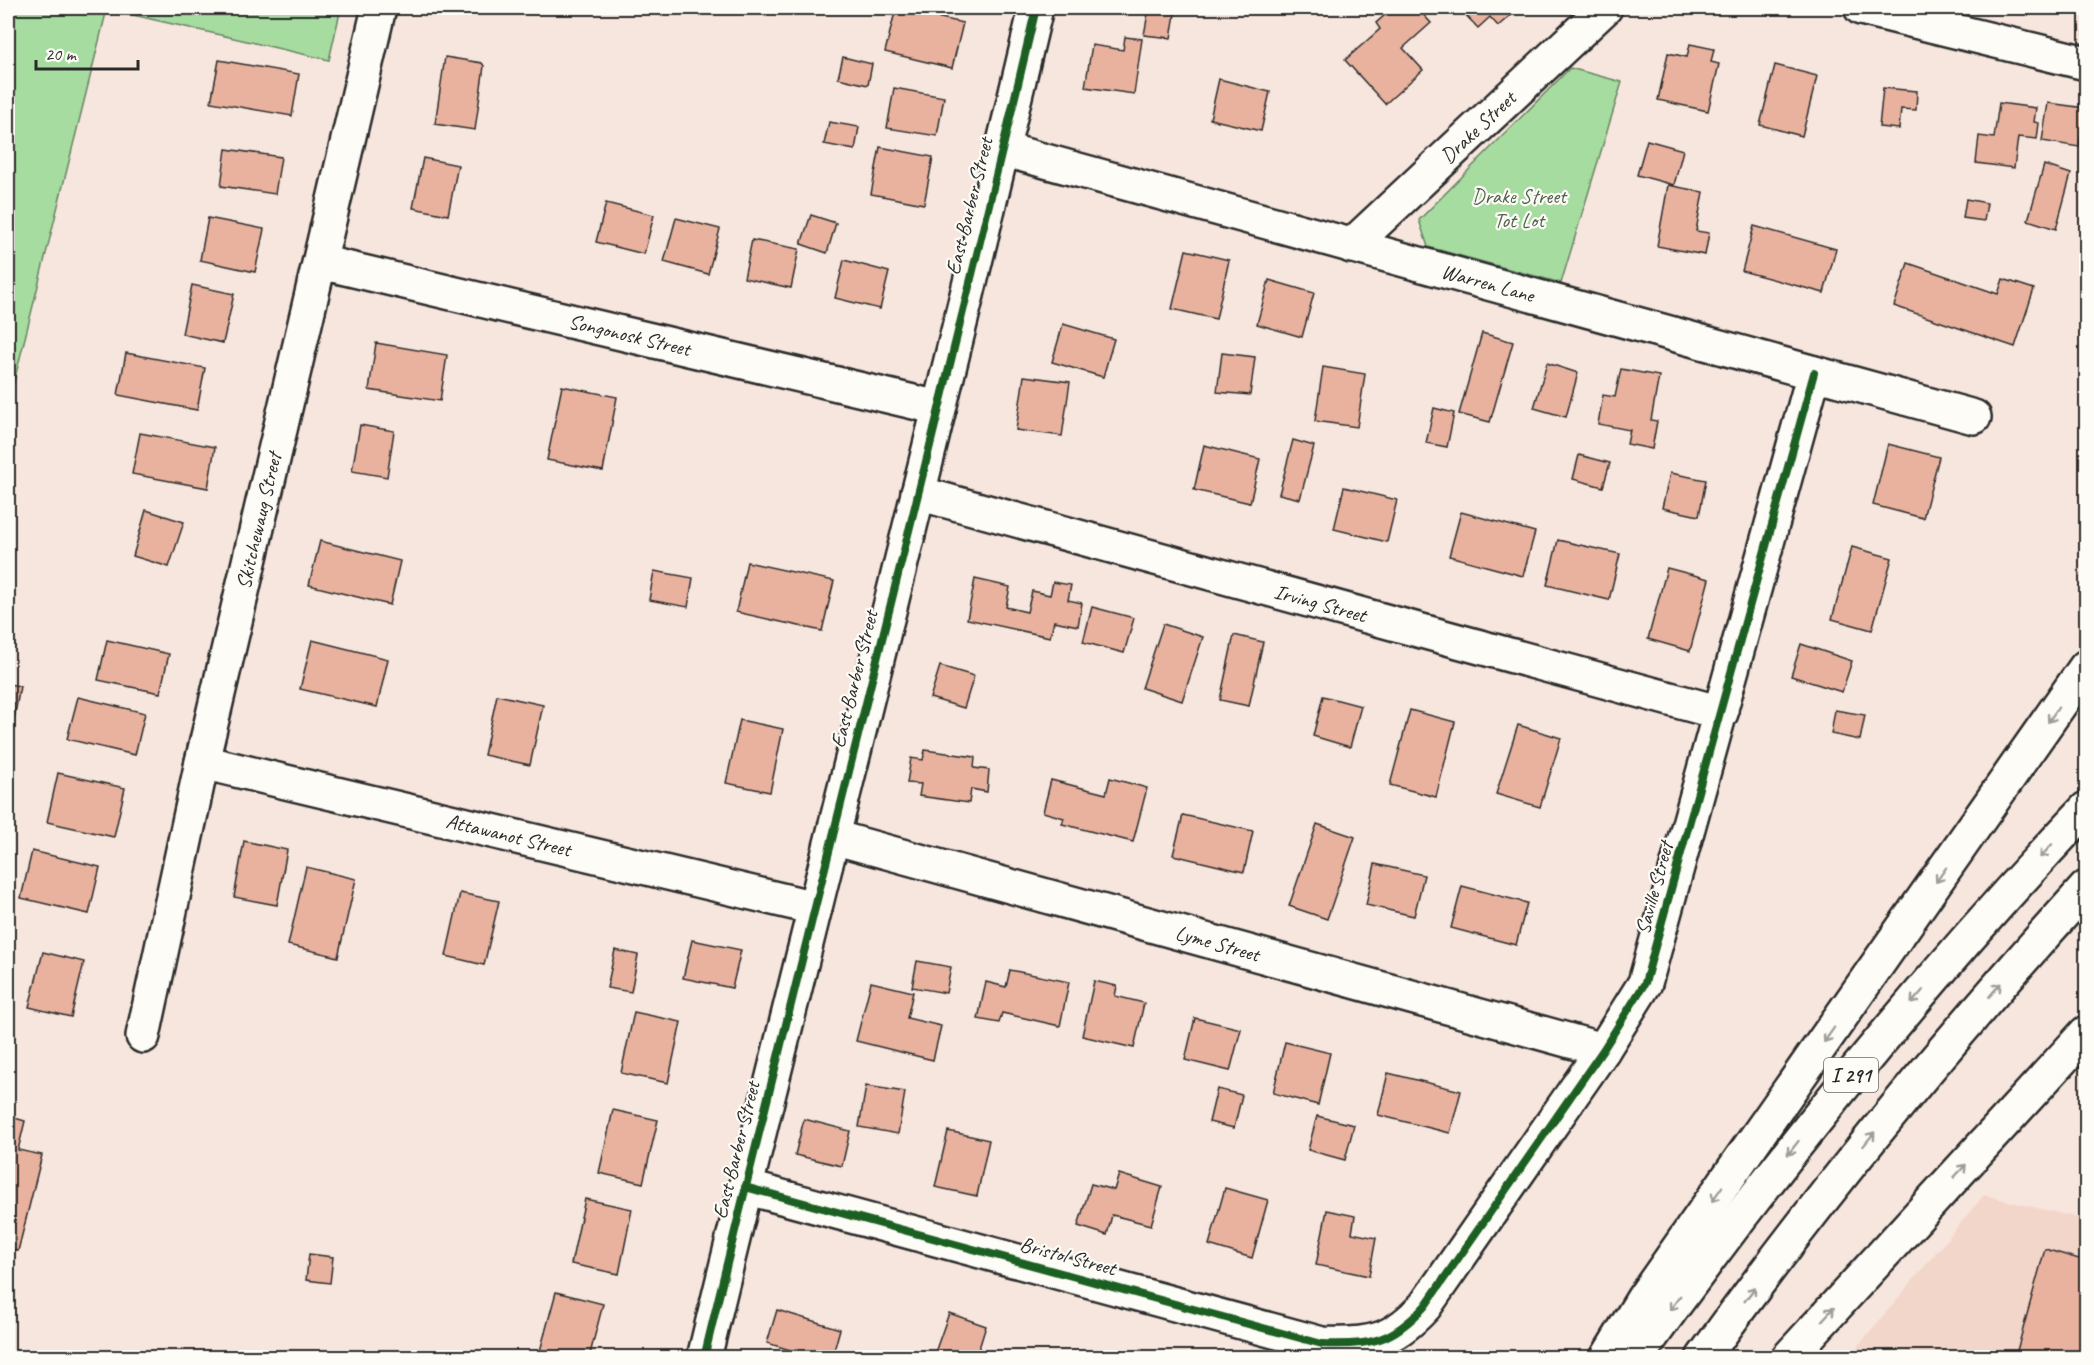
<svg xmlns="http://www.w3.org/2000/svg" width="2094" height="1365" viewBox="0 0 2094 1365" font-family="Caveat,sans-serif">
	<rect width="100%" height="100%" fill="#f7e6dd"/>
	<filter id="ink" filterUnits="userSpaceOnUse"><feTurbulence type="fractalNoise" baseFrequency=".0167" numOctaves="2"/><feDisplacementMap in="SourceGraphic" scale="12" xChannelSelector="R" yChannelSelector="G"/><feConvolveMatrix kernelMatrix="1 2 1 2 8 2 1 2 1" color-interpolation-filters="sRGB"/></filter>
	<g filter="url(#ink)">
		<path fill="#f3d6ca" d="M1984 1195 2086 1220V1357L1848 1358Z"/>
		<g fill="#a6dc9f" stroke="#688465" stroke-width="1.5">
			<path d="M8 8H341L329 60 107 9 8 406Z"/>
			<path d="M1570 68 1622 82 1561 283 1428 247 1419 220Z"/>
		</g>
		<g fill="#e9b29f" stroke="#2b2b2b" stroke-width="1.5">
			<path d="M896 8 963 23 952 68 885 52Z"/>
			<path d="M1149 8H1176L1171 38 1144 35Z"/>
			<path d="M1393 8H1417L1431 23 1403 48 1423 70 1385 104 1345 60 1380 29 1376 23Z"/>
			<path d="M1459 8H1519L1498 26 1490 17 1478 28Z"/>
			<path d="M1125 37 1142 39 1134 94 1085 87 1092 45 1123 50Z"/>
			<path d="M1690 44 1714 49 1711 62 1719 64 1708 111 1658 100 1668 53 1687 57Z"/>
			<path d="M445 57 482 63 484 66 475 130 435 124Z"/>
			<path d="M843 57 872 64 868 85 838 78Z"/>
			<path d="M219 60 299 74 292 116 211 102Z"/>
			<path d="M1775 65 1817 76 1802 136 1760 125Z"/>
			<path d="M1219 79 1270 92 1261 131 1210 119Z"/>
			<path d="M894 88 944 97 937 136 887 128Z"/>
			<path d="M1883 88 1917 91 1916 110 1901 109 1899 129 1879 127Z"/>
			<path d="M1999 103 2036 108 2034 122 2039 123 2037 139 2018 137 2014 168 1976 163 1979 136 1994 138Z"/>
			<path d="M2048 103 2085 108 2079 147 2042 141Z"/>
			<path d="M829 122 859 127 855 150 824 144Z"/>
			<path d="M1647 140 1683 150 1674 185 1637 175Z"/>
			<path d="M880 147 933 157 924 204 871 194Z"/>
			<path d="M226 149 281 157 275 194 221 186Z"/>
			<path d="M423 158 458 165 448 215 413 208Z"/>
			<path d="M2044 165 2071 174 2056 229 2028 220Z"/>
			<path d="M1668 185 1703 192 1696 231 1709 233 1705 255 1657 246Z"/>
			<path d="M1966 199 1987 203 1984 221 1963 218Z"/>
			<path d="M606 203 654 215 644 254 596 242Z"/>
			<path d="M811 215 836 223 827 253 801 244Z"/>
			<path d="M208 218 264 229 255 272 200 260Z"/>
			<path d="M676 218 720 229 708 274 664 262Z"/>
			<path d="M1754 226 1836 249 1824 293 1742 271Z"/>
			<path d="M752 240 799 249 791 288 744 278Z"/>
			<path d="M1186 250 1229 260 1216 319 1172 309Z"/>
			<path d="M844 260 889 272 880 309 835 298Z"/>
			<path d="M1908 263 1998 294 2003 279 2034 289 2015 347 1894 306Z"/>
			<path d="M1269 280 1314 293 1302 337 1257 324Z"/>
			<path d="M192 285 234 294 223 343 182 334Z"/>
			<path d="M1063 324 1114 339 1103 377 1052 362Z"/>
			<path d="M1482 333 1513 342 1490 422 1459 414Z"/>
			<path d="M376 343 447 355 440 401 369 390Z"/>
			<path d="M126 353 205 368 197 410 118 395Z"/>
			<path d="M1222 353 1255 357 1250 395 1217 392Z"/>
			<path d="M1547 363 1578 373 1566 417 1534 408Z"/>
			<path d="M1323 367 1365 374 1357 427 1315 421Z"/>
			<path d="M1621 369 1659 376 1651 420 1657 421 1652 449 1627 444 1630 430 1598 424 1603 395 1615 397Z"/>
			<path d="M1024 376 1070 382 1062 436 1016 430Z"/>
			<path d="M562 386 617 397 603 471 547 460Z"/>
			<path d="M1434 408 1454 413 1447 447 1426 443Z"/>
			<path d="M360 425 394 431 387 477 352 471Z"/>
			<path d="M140 433 215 447 208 488 132 474Z"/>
			<path d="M1293 440 1314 446 1300 499 1279 494Z"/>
			<path d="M1888 444 1939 457 1923 518 1873 505Z"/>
			<path d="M1204 445 1260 459 1250 503 1194 490Z"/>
			<path d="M1579 455 1610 463 1603 487 1573 479Z"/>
			<path d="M1670 473 1706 480 1699 516 1662 508Z"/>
			<path d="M1344 487 1397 500 1387 542 1334 529Z"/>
			<path d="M146 510 184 522 169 567 133 556Z"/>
			<path d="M1461 512 1535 532 1523 576 1449 556Z"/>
			<path d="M1558 540 1620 554 1609 600 1547 585Z"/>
			<path d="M320 541 400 561 390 605 309 585Z"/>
			<path d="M1852 547 1892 558 1872 630 1832 619Z"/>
			<path d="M747 562 834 581 822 631 736 612Z"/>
			<path d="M1667 568 1709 579 1690 651 1648 639Z"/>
			<path d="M654 571 693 578 688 607 649 600Z"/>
			<path d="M975 579 1010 587 1006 607 1027 612 1032 591 1050 595 1053 582 1071 585 1068 600 1082 603 1078 626 1054 621 1050 637 967 619Z"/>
			<path d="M1092 607 1134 618 1124 653 1083 642Z"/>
			<path d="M1163 624 1203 637 1182 701 1142 688Z"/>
			<path d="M1234 635 1263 642 1249 706 1220 700Z"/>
			<path d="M107 640 169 654 160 693 98 680Z"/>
			<path d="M312 640 388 659 377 707 300 689Z"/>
			<path d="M1801 644 1852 661 1842 692 1791 676Z"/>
			<path d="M940 666 974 676 964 708 930 698Z"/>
			<path d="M8 684 20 686 14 720 8 719Z"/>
			<path d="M497 695 543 705 530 765 484 755Z"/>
			<path d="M1323 696 1361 706 1350 747 1313 736Z"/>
			<path d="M78 697 145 713 135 755 67 739Z"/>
			<path d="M1410 710 1455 722 1436 797 1390 785Z"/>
			<path d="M1835 710 1865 715 1860 740 1831 734Z"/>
			<path d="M740 720 783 729 770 792 726 783Z"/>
			<path d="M1518 725 1561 738 1540 807 1496 794Z"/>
			<path d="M925 750 975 757 974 768 989 770 987 792 971 789 969 803 919 796 921 784 907 783 911 758 923 760Z"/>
			<path d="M58 773 125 788 114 837 47 822Z"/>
			<path d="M1110 778 1147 788 1133 842 1062 824 1064 818 1043 812 1051 780 1106 794Z"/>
			<path d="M1183 815 1253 831 1244 872 1173 855Z"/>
			<path d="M1317 824 1355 837 1327 919 1289 906Z"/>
			<path d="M244 841 287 850 277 905 234 897Z"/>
			<path d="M32 851 100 867 89 914 21 898Z"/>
			<path d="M1375 864 1424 875 1414 916 1366 905Z"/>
			<path d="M306 867 356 879 338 957 288 945Z"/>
			<path d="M1462 886 1527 903 1516 945 1451 928Z"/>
			<path d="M460 893 499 901 484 965 446 956Z"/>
			<path d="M692 940 741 950 732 988 683 978Z"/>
			<path d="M615 950 638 955 631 992 607 988Z"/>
			<path d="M43 952 84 962 71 1017 29 1007Z"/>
			<path d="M917 961 951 967 946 993 912 987Z"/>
			<path d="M1010 970 1069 982 1060 1026 1002 1013 999 1023 978 1019 986 982 1006 987Z"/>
			<path d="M1094 981 1117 986 1115 996 1144 1003 1134 1048 1082 1036Z"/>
			<path d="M871 982 913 992 907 1018 941 1026 933 1060 856 1041Z"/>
			<path d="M634 1012 681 1022 668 1083 621 1073Z"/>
			<path d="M1195 1018 1241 1029 1230 1071 1185 1060Z"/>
			<path d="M1285 1042 1330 1053 1318 1105 1273 1093Z"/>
			<path d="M1388 1073 1461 1091 1450 1133 1378 1115Z"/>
			<path d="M866 1086 905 1092 898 1134 859 1127Z"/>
			<path d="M1217 1089 1242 1095 1234 1128 1209 1122Z"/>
			<path d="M613 1110 658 1120 643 1183 599 1173Z"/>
			<path d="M8 1116 25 1121 18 1150 42 1155 18 1251 8 1249Z"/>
			<path d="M1317 1116 1354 1125 1345 1160 1308 1150Z"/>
			<path d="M804 1119 850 1131 842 1166 795 1155Z"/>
			<path d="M948 1131 989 1140 977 1196 935 1187Z"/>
			<path d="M1119 1174 1162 1187 1151 1225 1112 1215 1107 1235 1078 1226 1091 1184 1114 1190Z"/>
			<path d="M1225 1188 1268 1200 1252 1258 1209 1245Z"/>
			<path d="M585 1199 632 1209 619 1274 571 1264Z"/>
			<path d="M1327 1210 1355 1216 1352 1233 1376 1238 1369 1276 1316 1265Z"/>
			<path d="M2045 1249 2086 1261V1358H2015Z"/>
			<path d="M309 1254 333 1257 330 1283 306 1280Z"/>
			<path d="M556 1292 603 1304 589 1358H563L540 1351Z"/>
			<path d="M777 1310 840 1329 832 1358H817L767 1343Z"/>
			<path d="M949 1313 986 1326 976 1358H933Z"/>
		</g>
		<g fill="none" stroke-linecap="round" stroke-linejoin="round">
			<g stroke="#2b2b2b" stroke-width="38">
				<g id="minor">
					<path d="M1861 8 2086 63"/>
					<path id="s1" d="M1002 149 1974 417"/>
					<path id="s2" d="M1351 246 1605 8"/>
					<path id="s3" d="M320 262 939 408"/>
					<path id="s4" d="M918 493 1721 713"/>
					<path id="s5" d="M202 762 815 908"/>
					<path id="s6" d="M833 837 1603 1050"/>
					<path id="s7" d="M143 1036 202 762 379 8"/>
					<path d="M745 1187 1322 1344C1370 1346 1392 1342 1425 1306L1603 1050 1645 983 1814 373"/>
					<path d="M704 1358C813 907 930 459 1036 8"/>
				</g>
			</g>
			<g stroke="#2b2b2b" stroke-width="38">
				<g id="highway">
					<path d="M1607 1358 1643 1299 2086 667"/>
					<path d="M1636 1358C1774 1165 1923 981 2086 809"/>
					<path d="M1703 1358C1821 1193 1950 1038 2086 888"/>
					<path d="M1788 1358 2086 1033"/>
				</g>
			</g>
			<use href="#minor" stroke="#fdfcf7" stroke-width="33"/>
			<use href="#highway" stroke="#fdfcf7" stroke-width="33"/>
			<g stroke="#fdfcf7" stroke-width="11">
				<g id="cycleway">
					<path d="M745 1187 1322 1344C1370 1346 1392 1342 1425 1306L1603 1050 1645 983 1814 373"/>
					<path d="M704 1358C813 907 930 459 1036 8"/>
				</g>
			</g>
			<use href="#cycleway" stroke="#1b5e20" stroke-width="8"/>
		</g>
		<defs><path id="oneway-shaft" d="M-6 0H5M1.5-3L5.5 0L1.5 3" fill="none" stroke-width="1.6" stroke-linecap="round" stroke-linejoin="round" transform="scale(1.5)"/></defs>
		<g stroke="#9e9e9b">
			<use href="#oneway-shaft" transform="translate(2053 715) rotate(125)"/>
			<use href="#oneway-shaft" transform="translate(2046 851) rotate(132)"/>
			<use href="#oneway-shaft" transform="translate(1941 875) rotate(125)"/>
			<use href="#oneway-shaft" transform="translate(1995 990) rotate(-49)"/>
			<use href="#oneway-shaft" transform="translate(1917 997) rotate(131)"/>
			<use href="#oneway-shaft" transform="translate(1829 1035) rotate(125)"/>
			<use href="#oneway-shaft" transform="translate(1869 1139) rotate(-51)"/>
			<use href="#oneway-shaft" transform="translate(1793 1148) rotate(128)"/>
			<use href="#oneway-shaft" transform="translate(1960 1171) rotate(-47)"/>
			<use href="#oneway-shaft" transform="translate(1717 1194) rotate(125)"/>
			<use href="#oneway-shaft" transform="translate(1750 1294) rotate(-53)"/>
			<use href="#oneway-shaft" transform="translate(1675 1303) rotate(126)"/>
			<use href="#oneway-shaft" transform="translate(1828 1314) rotate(-47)"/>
		</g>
	</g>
	<g text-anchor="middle" stroke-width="4.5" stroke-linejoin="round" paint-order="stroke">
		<rect fill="#fdfcf7" stroke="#6a6a68" stroke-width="1.5" x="1824" y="1058" width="54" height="34" rx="4.5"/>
		<g font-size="20" font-weight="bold" fill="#2b2b2b">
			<text x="1851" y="1082">I 291</text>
		</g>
		<g font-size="21" fill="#2b2b2b" stroke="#fdfcf7">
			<text dy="7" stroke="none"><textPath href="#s2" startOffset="174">Drake Street</textPath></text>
			<text transform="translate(969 206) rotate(-76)" y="7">East Barber Street</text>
			<text dy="7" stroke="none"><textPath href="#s1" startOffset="504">Warren Lane</textPath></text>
			<text dy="7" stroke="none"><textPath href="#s3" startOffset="318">Songonosk Street</textPath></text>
			<text dy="7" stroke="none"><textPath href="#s7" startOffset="528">Skitchewaug Street</textPath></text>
			<text dy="7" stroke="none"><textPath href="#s4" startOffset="417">Irving Street</textPath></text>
			<text transform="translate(854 679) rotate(-76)" y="7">East Barber Street</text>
			<text dy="7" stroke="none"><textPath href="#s5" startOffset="315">Attawanot Street</textPath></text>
			<text transform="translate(1654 888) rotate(-75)" y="7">Saville Street</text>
			<text dy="7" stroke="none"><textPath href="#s6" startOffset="399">Lyme Street</textPath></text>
			<text transform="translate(736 1150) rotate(-76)" y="7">East Barber Street</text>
			<text transform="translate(1068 1256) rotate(15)" y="7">Bristol Street</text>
		</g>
		<g font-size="21" fill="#50604e" stroke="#fdfcf7">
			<text x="1519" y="203">Drake Street<tspan x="1519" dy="24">Tot Lot</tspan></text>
		</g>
	</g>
	<rect width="2094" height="1365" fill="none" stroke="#fdfcf7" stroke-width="30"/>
	<rect x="15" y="15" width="2064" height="1335" fill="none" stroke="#2b2b2b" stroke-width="2" filter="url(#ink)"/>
	<path d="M36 60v9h102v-9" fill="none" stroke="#2b2b2b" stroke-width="3"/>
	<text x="45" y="60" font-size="18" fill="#2b2b2b" stroke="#fdfcf7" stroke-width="4.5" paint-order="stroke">20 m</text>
</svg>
